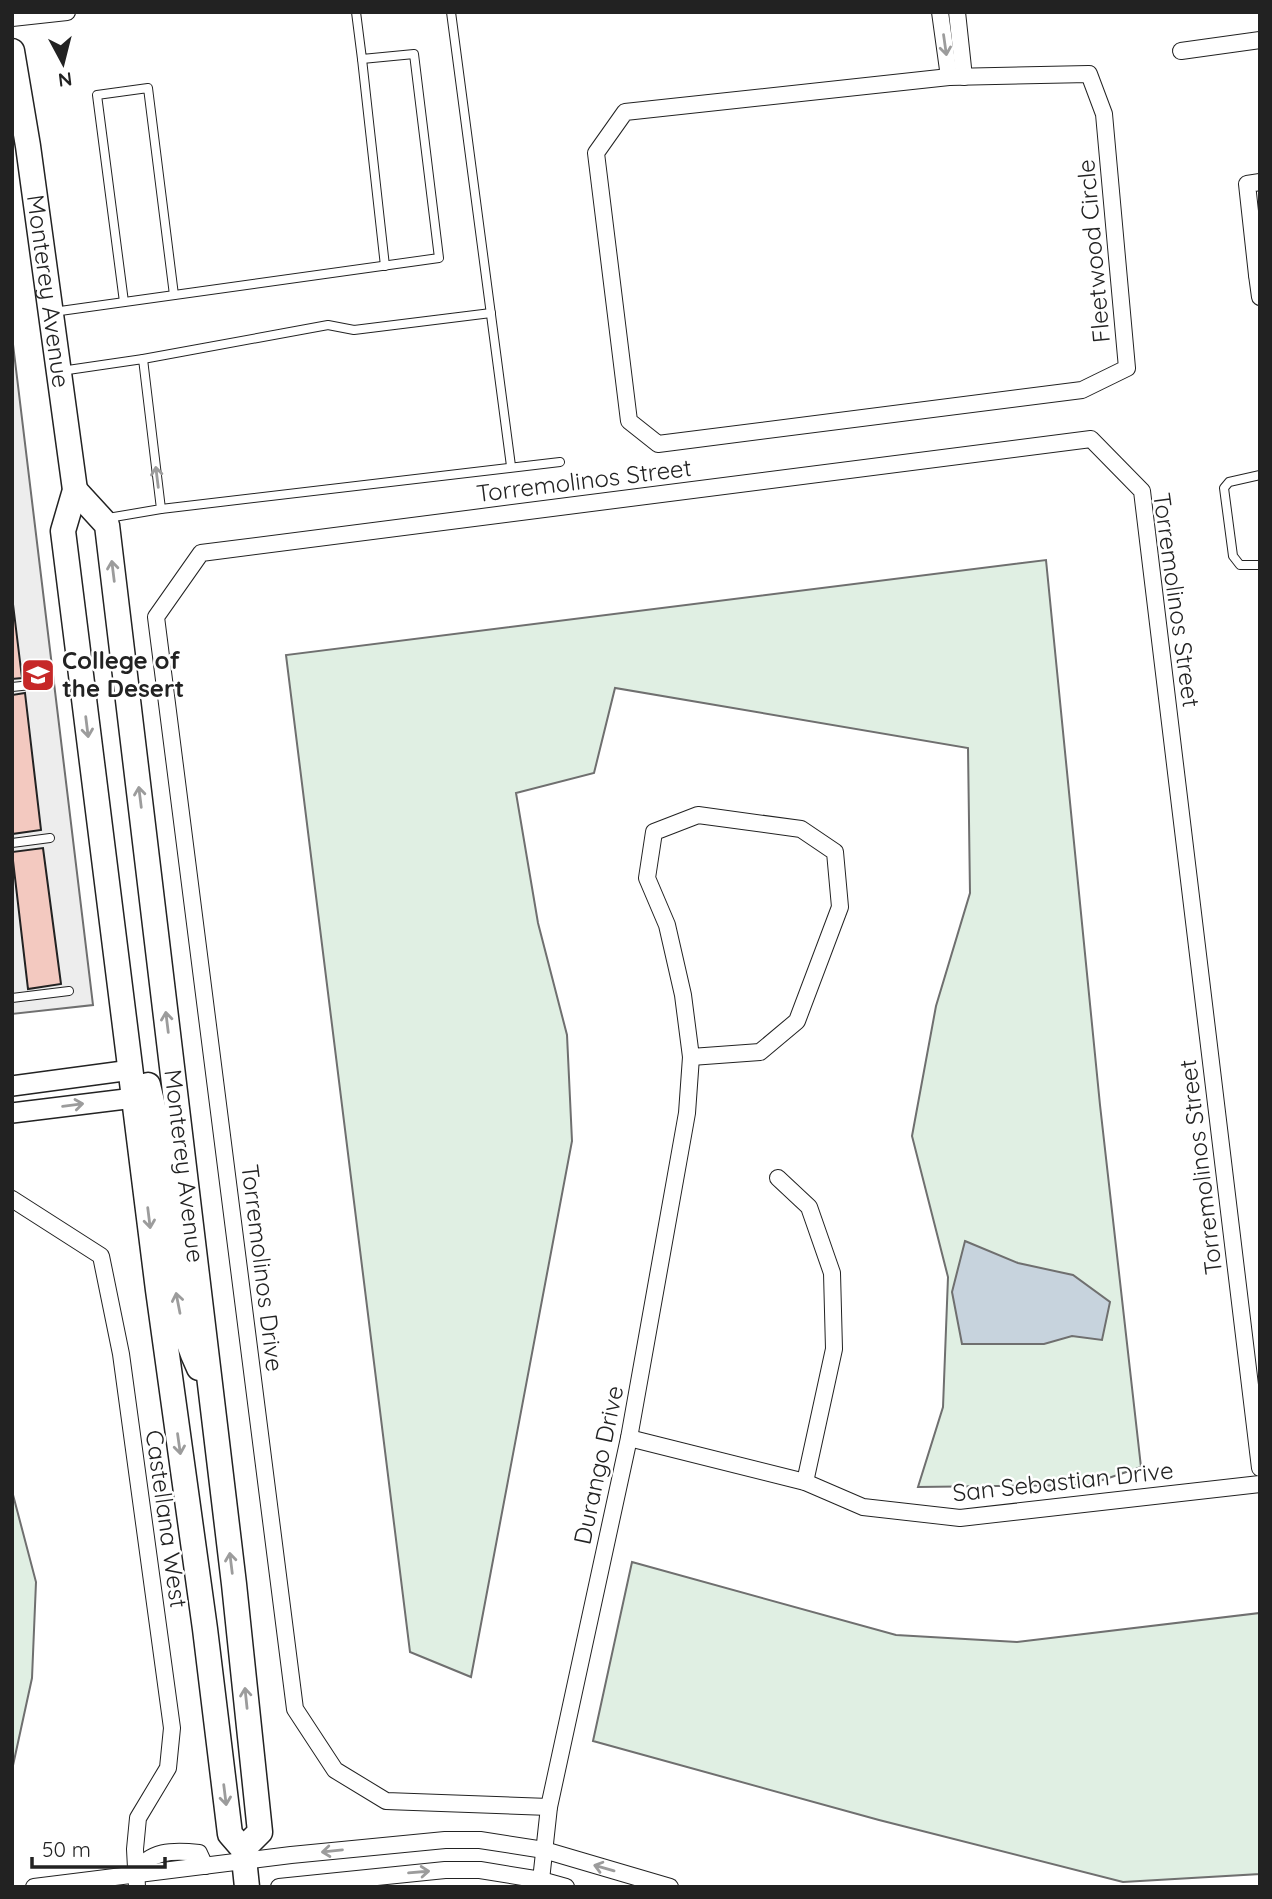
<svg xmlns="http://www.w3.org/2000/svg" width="1272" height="1899" viewBox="0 0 1272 1899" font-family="Quicksand,sans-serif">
	<rect width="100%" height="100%" fill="#fff"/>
	<g fill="#e0efe3" stroke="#6f6f6f" stroke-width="2">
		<path d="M1046 560 1100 1105 1141 1467 1088 1485 918 1487 943 1407 948 1277 912 1136 936 1006 970 893 968 748 615 688 594 773 516 793 538 923 567 1035 572 1141 471 1677 410 1652 286 655Z"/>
		<path d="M12 1491 36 1582 32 1678 12 1770Z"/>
		<path d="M632 1562 896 1635 1017 1642 1260 1613V1874L1123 1882 879 1820 593 1741Z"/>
	</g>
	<path fill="#ededed" stroke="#6f6f6f" stroke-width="2" d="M12 336 93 1005 12 1014Z"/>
	<path fill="#c7d3dd" stroke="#6f6f6f" stroke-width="2" d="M965 1241 1018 1263 1073 1275 1110 1302 1102 1340 1072 1336 1044 1344H962L952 1292Z"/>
	<g fill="#f3c9c0" stroke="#222" stroke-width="2">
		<path d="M12 596 22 678 12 679Z"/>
		<path d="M25 693 41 830 12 834V695Z"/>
		<path d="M43 848 61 984 28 989 12 852Z"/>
	</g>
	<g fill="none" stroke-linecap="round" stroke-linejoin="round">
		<g stroke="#222" stroke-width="10">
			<g id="service">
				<path d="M451 12 511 466"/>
				<path d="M362 59 385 266"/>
				<path d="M124 302 97 95 148 88 174 295"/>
				<path d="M53 312 439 258 414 54 362 59 356 12"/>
				<path d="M143 359 328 325 354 330 491 313"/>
				<path d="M61 371 143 359 161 509 108 518"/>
				<path d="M1260 475 1229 482 1224 488 1233 556 1240 565H1260"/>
				<path d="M161 509 560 462"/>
				<path d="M12 687 31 685"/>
				<path d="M12 843 50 838"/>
				<path d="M12 998 69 991"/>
			</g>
		</g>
		<g stroke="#222" stroke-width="18">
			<g id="minor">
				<path d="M940 12 949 77"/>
				<path d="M957 12 964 77"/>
				<path d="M12 18 67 12"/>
				<path d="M1181 51 1260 40"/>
				<path d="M1089 74 1104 114 1127 368 1082 390 658 444 629 421 596 153 625 112 949 77Z"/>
				<path d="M1257 275 1247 184 1260 182"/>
				<path d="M1260 275H1257L1260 297"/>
				<path d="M698 815 801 829 835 852 840 907 797 1021 760 1052 691 1057 683 995 667 925 647 878 654 832Z"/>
				<path d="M778 1178 809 1207 832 1273 834 1349 805 1482"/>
				<path d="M12 1199 101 1256 121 1354 172 1728 168 1768 138 1818 135 1849 137 1887"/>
				<path d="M629 1438 805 1482 863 1507 960 1518 1260 1484"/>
				<path d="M549 1807 386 1801 335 1770 295 1709 156 617 201 553 1091 439 1142 491 1260 1468"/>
				<path d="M135 1874C149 1850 173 1850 199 1853L205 1866"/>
				<path d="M541 1880 549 1807 629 1438 687 1113 691 1057"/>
				<path d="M34 1887 291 1855 445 1840H480L544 1850 670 1887"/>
				<path d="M279 1887 445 1870H480L541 1880 566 1887"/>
			</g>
		</g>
		<g stroke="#222" stroke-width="22">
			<g id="tertiary">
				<path d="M12 1086 131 1070"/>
				<path d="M12 1113 134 1098"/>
			</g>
		</g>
		<g stroke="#222" stroke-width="27">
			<g id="primary">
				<path id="s1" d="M12 51 28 146 75 490 63 531 158 1290 205 1629 230 1834 243 1849 247 1887"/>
				<path id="s2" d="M75 490 107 525 234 1584 260 1832 243 1849"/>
				<path d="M148 1085C161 1135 165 1188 170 1239 175 1284 179 1327 199 1368"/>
			</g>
		</g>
		<use href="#service" stroke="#fff" stroke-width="8"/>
		<use href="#minor" stroke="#fff" stroke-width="16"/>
		<use href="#tertiary" stroke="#fff" stroke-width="19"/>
		<use href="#primary" stroke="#fff" stroke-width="24"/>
	</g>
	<defs><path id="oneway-shaft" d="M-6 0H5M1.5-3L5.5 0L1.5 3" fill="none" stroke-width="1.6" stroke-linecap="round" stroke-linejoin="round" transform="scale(1.75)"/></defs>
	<g stroke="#9c9c9c">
		<use href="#oneway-shaft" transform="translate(945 45) rotate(82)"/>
		<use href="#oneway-shaft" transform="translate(157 477) rotate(-97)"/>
		<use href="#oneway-shaft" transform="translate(113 571) rotate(-97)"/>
		<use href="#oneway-shaft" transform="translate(87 727) rotate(83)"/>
		<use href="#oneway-shaft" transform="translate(140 797) rotate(-97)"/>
		<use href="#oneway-shaft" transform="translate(167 1022) rotate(-97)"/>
		<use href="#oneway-shaft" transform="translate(73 1105) rotate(-7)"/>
		<use href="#oneway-shaft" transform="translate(149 1218) rotate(83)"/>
		<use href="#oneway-shaft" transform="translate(178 1303) rotate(-101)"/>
		<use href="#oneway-shaft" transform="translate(179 1444) rotate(82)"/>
		<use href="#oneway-shaft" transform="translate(231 1563) rotate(-97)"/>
		<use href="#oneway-shaft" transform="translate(246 1698) rotate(-96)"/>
		<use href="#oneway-shaft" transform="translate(225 1795) rotate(83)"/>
		<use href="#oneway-shaft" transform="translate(332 1851) rotate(174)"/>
		<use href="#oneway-shaft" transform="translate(604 1868) rotate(-164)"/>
		<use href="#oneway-shaft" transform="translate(419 1872) rotate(-5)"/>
	</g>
	<defs>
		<g id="university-square" transform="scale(1.75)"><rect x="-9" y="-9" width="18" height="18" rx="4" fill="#c62828" stroke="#fff"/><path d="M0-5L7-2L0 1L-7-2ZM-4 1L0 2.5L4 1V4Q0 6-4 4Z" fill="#fff"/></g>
	</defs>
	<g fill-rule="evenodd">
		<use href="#university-square" x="38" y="675"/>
	</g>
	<g text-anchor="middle" stroke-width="5" stroke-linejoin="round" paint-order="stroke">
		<g font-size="24" fill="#222" stroke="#fff">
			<text transform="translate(1094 251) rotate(-95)" y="8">Fleetwood Circle</text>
			<text dy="8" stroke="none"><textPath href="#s1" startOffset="243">Monterey Avenue</textPath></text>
			<text transform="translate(584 481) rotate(-7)" y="8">Torremolinos Street</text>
			<text transform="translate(1176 600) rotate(82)" y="8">Torremolinos Street</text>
			<text dy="8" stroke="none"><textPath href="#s2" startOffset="693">Monterey Avenue</textPath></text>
			<text transform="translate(1201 1167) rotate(-97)" y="8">Torremolinos Street</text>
			<text transform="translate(262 1268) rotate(83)" y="8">Torremolinos Drive</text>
			<text transform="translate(599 1465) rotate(-78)" y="8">Durango Drive</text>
			<text transform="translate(1063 1482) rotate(-6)" y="8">San Sebastian Drive</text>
			<text transform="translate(166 1519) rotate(82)" y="8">Castellana West</text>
		</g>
		<g font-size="24" font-weight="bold" fill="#222" stroke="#fff" text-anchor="start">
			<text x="62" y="669">College of<tspan x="62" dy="28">the Desert</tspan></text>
		</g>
	</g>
	<rect width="1272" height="1899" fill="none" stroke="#222222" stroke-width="28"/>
	<g transform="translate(63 63) rotate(173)" stroke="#ffffff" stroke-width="5" paint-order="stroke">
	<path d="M0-5L12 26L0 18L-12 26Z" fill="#222222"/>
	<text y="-10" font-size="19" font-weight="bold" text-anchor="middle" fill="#222222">N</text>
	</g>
	<path d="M32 1857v10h133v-10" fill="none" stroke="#222222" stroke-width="3.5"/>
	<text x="42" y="1857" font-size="21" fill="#222222" stroke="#ffffff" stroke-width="5" paint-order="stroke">50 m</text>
</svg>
